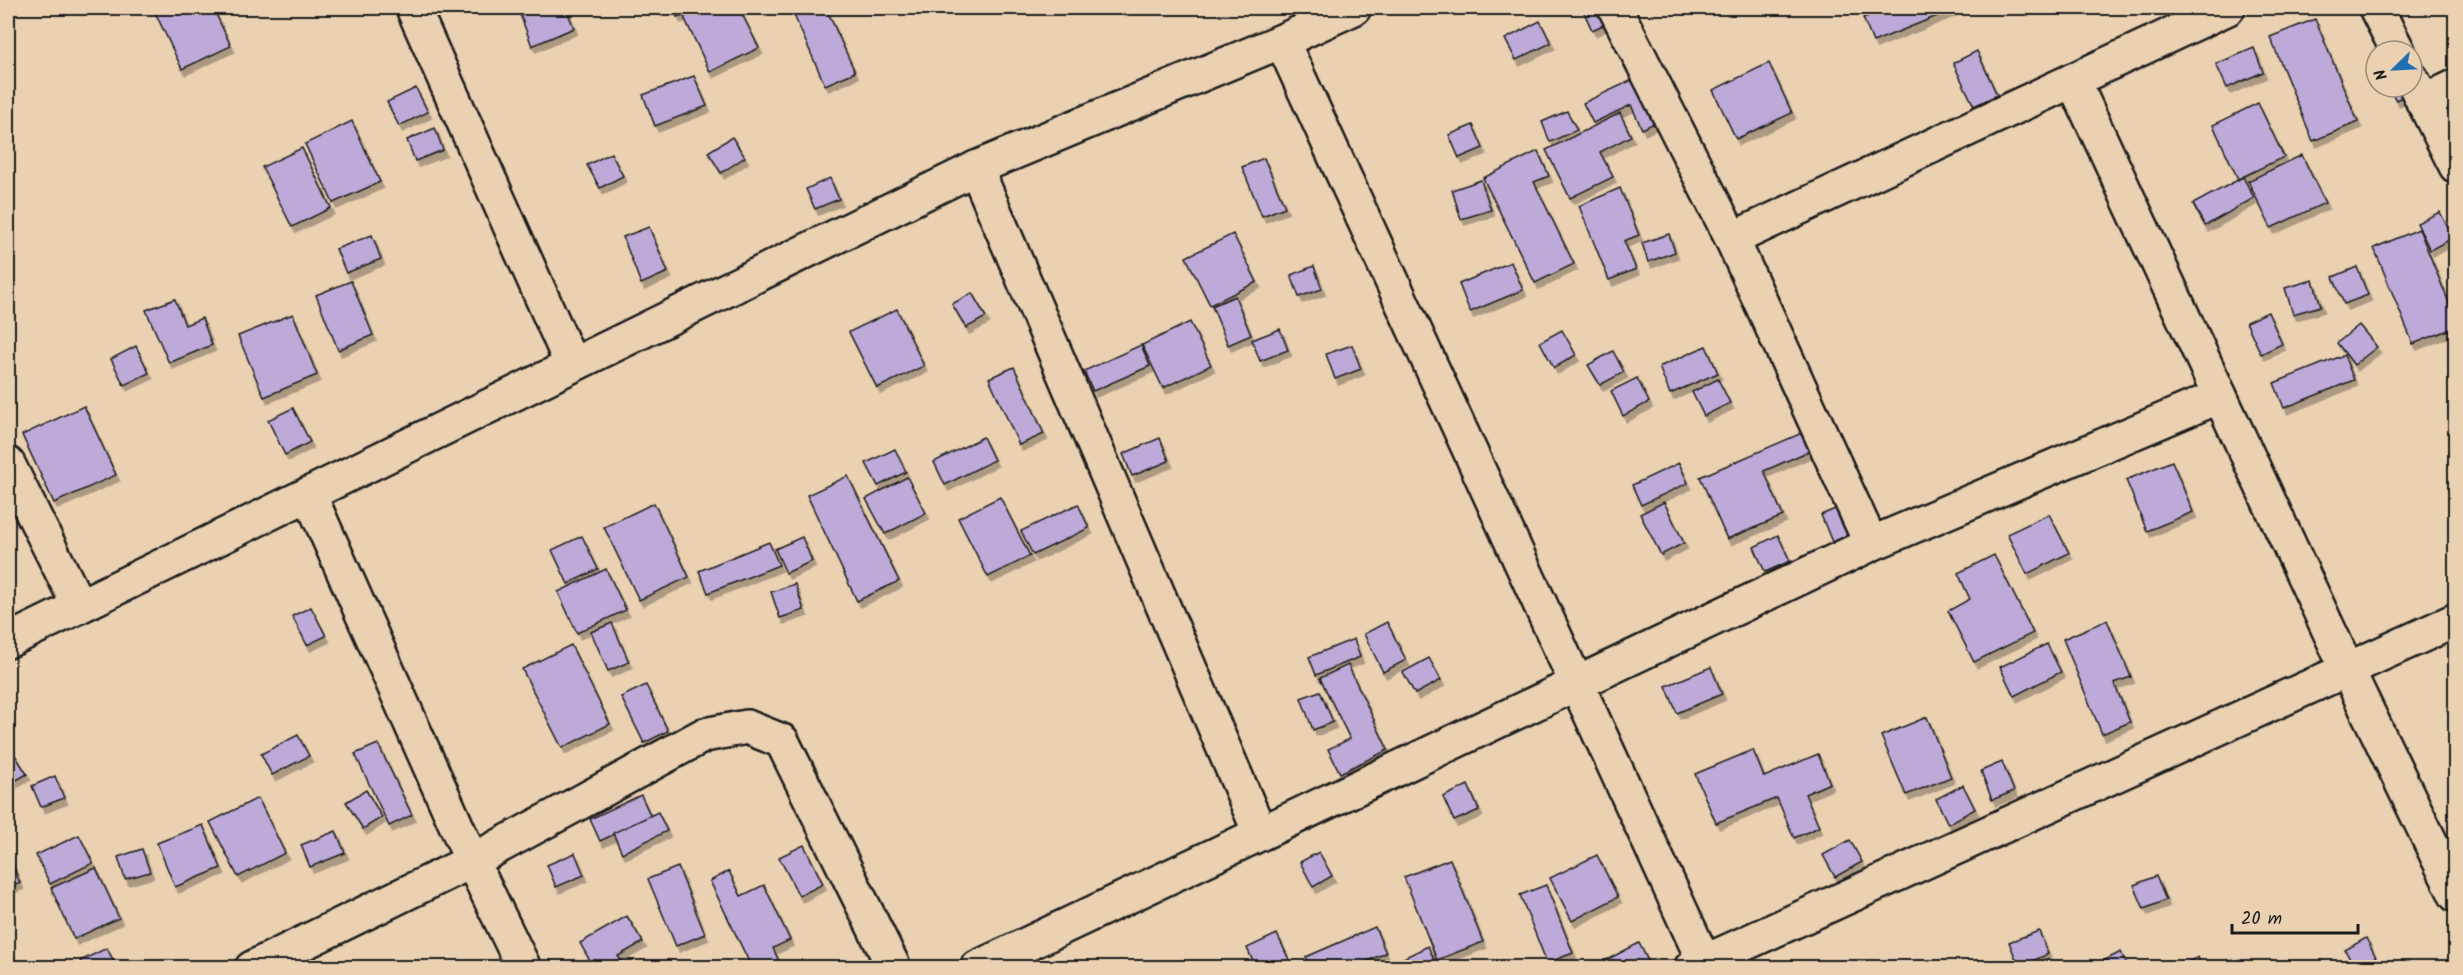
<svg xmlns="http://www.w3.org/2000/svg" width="2463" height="975" viewBox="0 0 2463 975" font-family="Kalam,sans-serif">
	<defs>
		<filter id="shadow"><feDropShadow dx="3.5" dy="6" stdDeviation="0" flood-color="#0004"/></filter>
	</defs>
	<rect width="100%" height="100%" fill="#ead1b2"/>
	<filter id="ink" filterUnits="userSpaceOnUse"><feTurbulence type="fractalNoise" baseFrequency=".0167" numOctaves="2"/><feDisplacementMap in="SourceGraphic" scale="12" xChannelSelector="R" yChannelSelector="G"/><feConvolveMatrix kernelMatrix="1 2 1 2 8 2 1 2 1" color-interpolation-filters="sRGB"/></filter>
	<g filter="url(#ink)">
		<g fill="#bdaad9" stroke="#1c1c1c" stroke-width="1.5" filter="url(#shadow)">
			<path d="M153 8H213L231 46 182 69Z"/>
			<path d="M522 8H566L574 28 532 46 518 9Z"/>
			<path d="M674 8H699L700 9 677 17Z"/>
			<path d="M704 8H739L759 48 710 72 684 17Z"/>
			<path d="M805 8H826L855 72 825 85 793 13Z"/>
			<path d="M1582 8H1612L1617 19 1592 30Z"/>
			<path d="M1888 8H1951L1952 10 1873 42 1863 18Z"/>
			<path d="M2315 19 2358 122 2313 141 2270 37Z"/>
			<path d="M1540 21 1551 43 1516 60 1505 39Z"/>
			<path d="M2254 48 2263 72 2227 88 2216 64Z"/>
			<path d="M1977 51 1997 95 1974 106 1953 63Z"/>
			<path d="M1769 63 1792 113 1736 139 1713 90Z"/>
			<path d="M1645 74 1665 118 1642 129 1631 105 1593 123 1583 103Z"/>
			<path d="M694 76 707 106 655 126 643 95Z"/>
			<path d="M2388 87H2412L2417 89 2396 100Z"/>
			<path d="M416 88 428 112 399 126 387 102Z"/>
			<path d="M2258 103 2284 157 2238 179 2213 125Z"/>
			<path d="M1567 111 1577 130 1550 142 1542 122Z"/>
			<path d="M1620 113 1631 136 1600 152 1613 177 1570 198 1546 150Z"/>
			<path d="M352 121 380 182 333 203 305 144Z"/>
			<path d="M1473 125 1483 148 1459 158 1449 135Z"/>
			<path d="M435 128 443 150 415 161 407 140Z"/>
			<path d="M732 137 745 157 721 173 708 152Z"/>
			<path d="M302 148 331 208 292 227 262 167Z"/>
			<path d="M1538 151 1549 176 1534 182 1574 264 1535 283 1483 178Z"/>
			<path d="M611 153 623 176 600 188 587 165Z"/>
			<path d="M2302 155 2325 203 2271 228 2248 181Z"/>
			<path d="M1264 158 1285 207 1262 216 1242 167Z"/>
			<path d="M2243 177 2254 198 2205 226 2193 204Z"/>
			<path d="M830 178 839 199 815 209 806 189Z"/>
			<path d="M1481 180 1491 210 1461 219 1452 190Z"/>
			<path d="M1620 188 1639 235 1624 241 1636 269 1609 280 1579 206Z"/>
			<path d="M2440 212 2453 238 2430 250 2417 223Z"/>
			<path d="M649 227 668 272 641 284 623 237Z"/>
			<path d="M2419 229 2456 320V327L2413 344 2374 248Z"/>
			<path d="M1233 234 1257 282 1210 305 1186 257Z"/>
			<path d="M1669 234 1675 252 1648 262 1642 243Z"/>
			<path d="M372 235 381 259 346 273 336 249Z"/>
			<path d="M1511 262 1523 290 1470 312 1459 284Z"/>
			<path d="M1314 266 1322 289 1299 297 1291 275Z"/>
			<path d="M2357 267 2368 295 2344 304 2333 277Z"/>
			<path d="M2313 280 2321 306 2293 314 2285 288Z"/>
			<path d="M351 281 373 335 338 350 316 295Z"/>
			<path d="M972 293 986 317 966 328 952 304Z"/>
			<path d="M1235 296 1251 335 1228 345 1212 306Z"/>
			<path d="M175 299 185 325 202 318 212 345 169 363 146 310Z"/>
			<path d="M897 309 924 366 877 388 849 332Z"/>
			<path d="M2268 312 2282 344 2261 354 2246 322Z"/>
			<path d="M293 314 317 375 264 397 238 336Z"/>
			<path d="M1190 322 1211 365 1163 388 1142 345Z"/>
			<path d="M2359 325 2377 347 2354 365 2337 343Z"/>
			<path d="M1280 329 1288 350 1260 361 1252 340Z"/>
			<path d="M1562 330 1576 355 1554 368 1540 342Z"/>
			<path d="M1141 345 1150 366 1093 391 1084 371Z"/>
			<path d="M1352 345 1361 369 1335 379 1326 354Z"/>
			<path d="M136 346 149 373 124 385 111 359Z"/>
			<path d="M1706 346 1718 373 1670 394 1659 367Z"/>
			<path d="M1613 351 1624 372 1600 385 1588 365Z"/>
			<path d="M2344 355 2354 380 2284 408 2274 383Z"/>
			<path d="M1014 367 1044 434 1019 445 989 378Z"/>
			<path d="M1637 378 1649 402 1623 416 1611 391Z"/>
			<path d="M1718 379 1730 403 1704 416 1692 392Z"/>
			<path d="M84 406 116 475 54 503 22 435Z"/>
			<path d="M293 408 310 442 285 455 268 420Z"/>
			<path d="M1809 430 1816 448 1764 471 1783 516 1727 539 1700 477Z"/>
			<path d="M983 437 994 460 945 485 934 462Z"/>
			<path d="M1160 438 1169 461 1132 476 1123 454Z"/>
			<path d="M895 449 906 472 878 486 866 463Z"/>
			<path d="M2172 461 2193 512 2147 531 2126 480Z"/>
			<path d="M1679 463 1688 483 1641 505 1632 485Z"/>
			<path d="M848 476 899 581 857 601 807 495Z"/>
			<path d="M907 477 926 513 885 534 866 499Z"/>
			<path d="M1000 497 1030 556 988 577 958 518Z"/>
			<path d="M1664 502 1684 543 1661 555 1640 514Z"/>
			<path d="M654 503 689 577 639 600 604 527Z"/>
			<path d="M1078 504 1089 528 1033 555 1021 531Z"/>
			<path d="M1847 504 1857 532 1832 542 1821 515Z"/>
			<path d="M2049 514 2069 553 2027 574 2007 534Z"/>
			<path d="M1778 535 1790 561 1765 572 1754 547Z"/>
			<path d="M582 536 598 569 568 584 552 550Z"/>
			<path d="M802 537 812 561 786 573 775 549Z"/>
			<path d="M769 542 779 565 708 593 699 571Z"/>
			<path d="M1994 555 2033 633 1974 662 1948 611 1970 599 1958 573Z"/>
			<path d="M606 569 626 610 577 633 558 592Z"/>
			<path d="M795 584 804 610 780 618 771 592Z"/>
			<path d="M311 607 326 636 307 645 292 616Z"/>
			<path d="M2107 620 2131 677 2114 683 2130 722 2102 734 2063 639Z"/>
			<path d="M1387 622 1406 660 1383 672 1364 634Z"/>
			<path d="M612 623 629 662 608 671 591 632Z"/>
			<path d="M1354 639 1360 657 1316 675 1309 657Z"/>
			<path d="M2047 644 2061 672 2014 696 2000 667Z"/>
			<path d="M571 645 610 724 562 748 522 669Z"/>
			<path d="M1429 658 1441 680 1415 694 1403 672Z"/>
			<path d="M1348 665 1388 750 1340 773 1328 749 1350 739 1320 678Z"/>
			<path d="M1711 667 1722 694 1677 713 1666 686Z"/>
			<path d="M646 685 668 731 644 743 621 697Z"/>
			<path d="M1320 691 1333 722 1313 730 1301 698Z"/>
			<path d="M1927 717 1951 777 1906 795 1881 736Z"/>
			<path d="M298 735 309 756 272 775 261 754Z"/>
			<path d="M378 744 412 815 389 826 355 754Z"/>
			<path d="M1753 750 1764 777 1818 754 1830 783 1805 794 1819 827 1794 838 1777 798 1716 823 1695 774Z"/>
			<path d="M15 755 27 774 8 785V759Z"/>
			<path d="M2002 762 2014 791 1992 800 1981 771Z"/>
			<path d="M55 776 64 798 41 807 32 786Z"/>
			<path d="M1468 785 1479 810 1454 821 1443 797Z"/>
			<path d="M1963 785 1975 809 1948 824 1936 799Z"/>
			<path d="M366 790 382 817 363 829 346 802Z"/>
			<path d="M641 795 651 817 600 841 590 819Z"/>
			<path d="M258 798 285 853 238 877 210 822Z"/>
			<path d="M658 812 667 831 622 853 613 833Z"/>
			<path d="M203 825 221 868 175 887 157 843Z"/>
			<path d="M336 831 345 853 310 867 301 845Z"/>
			<path d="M79 835 93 863 50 884 36 855Z"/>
			<path d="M1850 840 1862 862 1835 877 1823 855Z"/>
			<path d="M804 845 823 884 799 896 779 857Z"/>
			<path d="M142 849 150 872 125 879 118 857Z"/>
			<path d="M1319 852 1332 876 1313 887 1300 862Z"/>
			<path d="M8 853 20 883 8 888Z"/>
			<path d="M575 853 584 875 556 887 547 865Z"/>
			<path d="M1597 855 1618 897 1572 921 1550 878Z"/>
			<path d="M1450 859 1483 942 1437 960 1404 877Z"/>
			<path d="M678 867 705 934 676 946 648 879Z"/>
			<path d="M96 868 119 918 74 939 51 888Z"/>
			<path d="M729 871 741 896 764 885 790 940 773 948 782 968H752L710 881Z"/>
			<path d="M2156 876 2166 900 2144 909 2134 885Z"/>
			<path d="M1546 885 1573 953 1547 963 1520 895Z"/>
			<path d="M627 916 643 942 618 956 625 968H594L580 943Z"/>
			<path d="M1375 927 1386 953 1351 968H1311L1306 957Z"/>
			<path d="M2039 931 2048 954 2019 967 2009 942Z"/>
			<path d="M1277 934 1293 968H1256L1247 948Z"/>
			<path d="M2366 938 2377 959 2362 968H2355L2345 950Z"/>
			<path d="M1639 943 1648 961 1635 968H1591Z"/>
			<path d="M1428 946 1438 968H1388L1387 966Z"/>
			<path d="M107 948 117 968H84L80 961Z"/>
			<path d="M2121 952 2128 968H2103L2101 962Z"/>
			<path d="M2198 957 2202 968H2175Z"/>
		</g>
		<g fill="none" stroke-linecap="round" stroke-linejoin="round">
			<g stroke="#1c1c1c" stroke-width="38">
				<g id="minor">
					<path d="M413 8 572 365"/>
					<path d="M1615 8 1732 239 1871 544"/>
					<path d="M2376 8 2398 51"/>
					<path d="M1282 41 1707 968"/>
					<path d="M2412 79 2456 166"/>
					<path d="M2073 80 2347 669 2456 895"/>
					<path d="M2423 102 2456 86"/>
					<path d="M976 168 1260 833"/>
					<path d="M1732 239 2228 8"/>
					<path d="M8 464 79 606"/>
					<path d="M309 494 472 861 524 968"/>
					<path d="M8 641 976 168 1282 41 1354 8"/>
					<path d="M252 968 472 861 704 735 747 727 782 741 894 968"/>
					<path d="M977 968 1871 544 2220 396"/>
					<path d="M1691 968 2456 620"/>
				</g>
			</g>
			<use href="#minor" stroke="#ead1b2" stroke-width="33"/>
		</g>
	</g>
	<rect width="2463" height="975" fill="none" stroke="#ead1b2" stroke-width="30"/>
	<rect x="15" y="15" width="2433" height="945" fill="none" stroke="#1c1c1c" stroke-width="2" filter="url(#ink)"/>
	<g transform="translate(2394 69) rotate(246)"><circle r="28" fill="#ead1b2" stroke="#988976" stroke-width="1.5"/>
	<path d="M0-4.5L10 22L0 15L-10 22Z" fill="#1f6fb2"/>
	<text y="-9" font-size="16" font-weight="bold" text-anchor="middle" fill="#1c1c1c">N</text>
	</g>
	<path d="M2232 924v9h126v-9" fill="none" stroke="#1c1c1c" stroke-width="3"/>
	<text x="2241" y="924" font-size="18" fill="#1c1c1c" stroke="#ead1b2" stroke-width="4.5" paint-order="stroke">20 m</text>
</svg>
